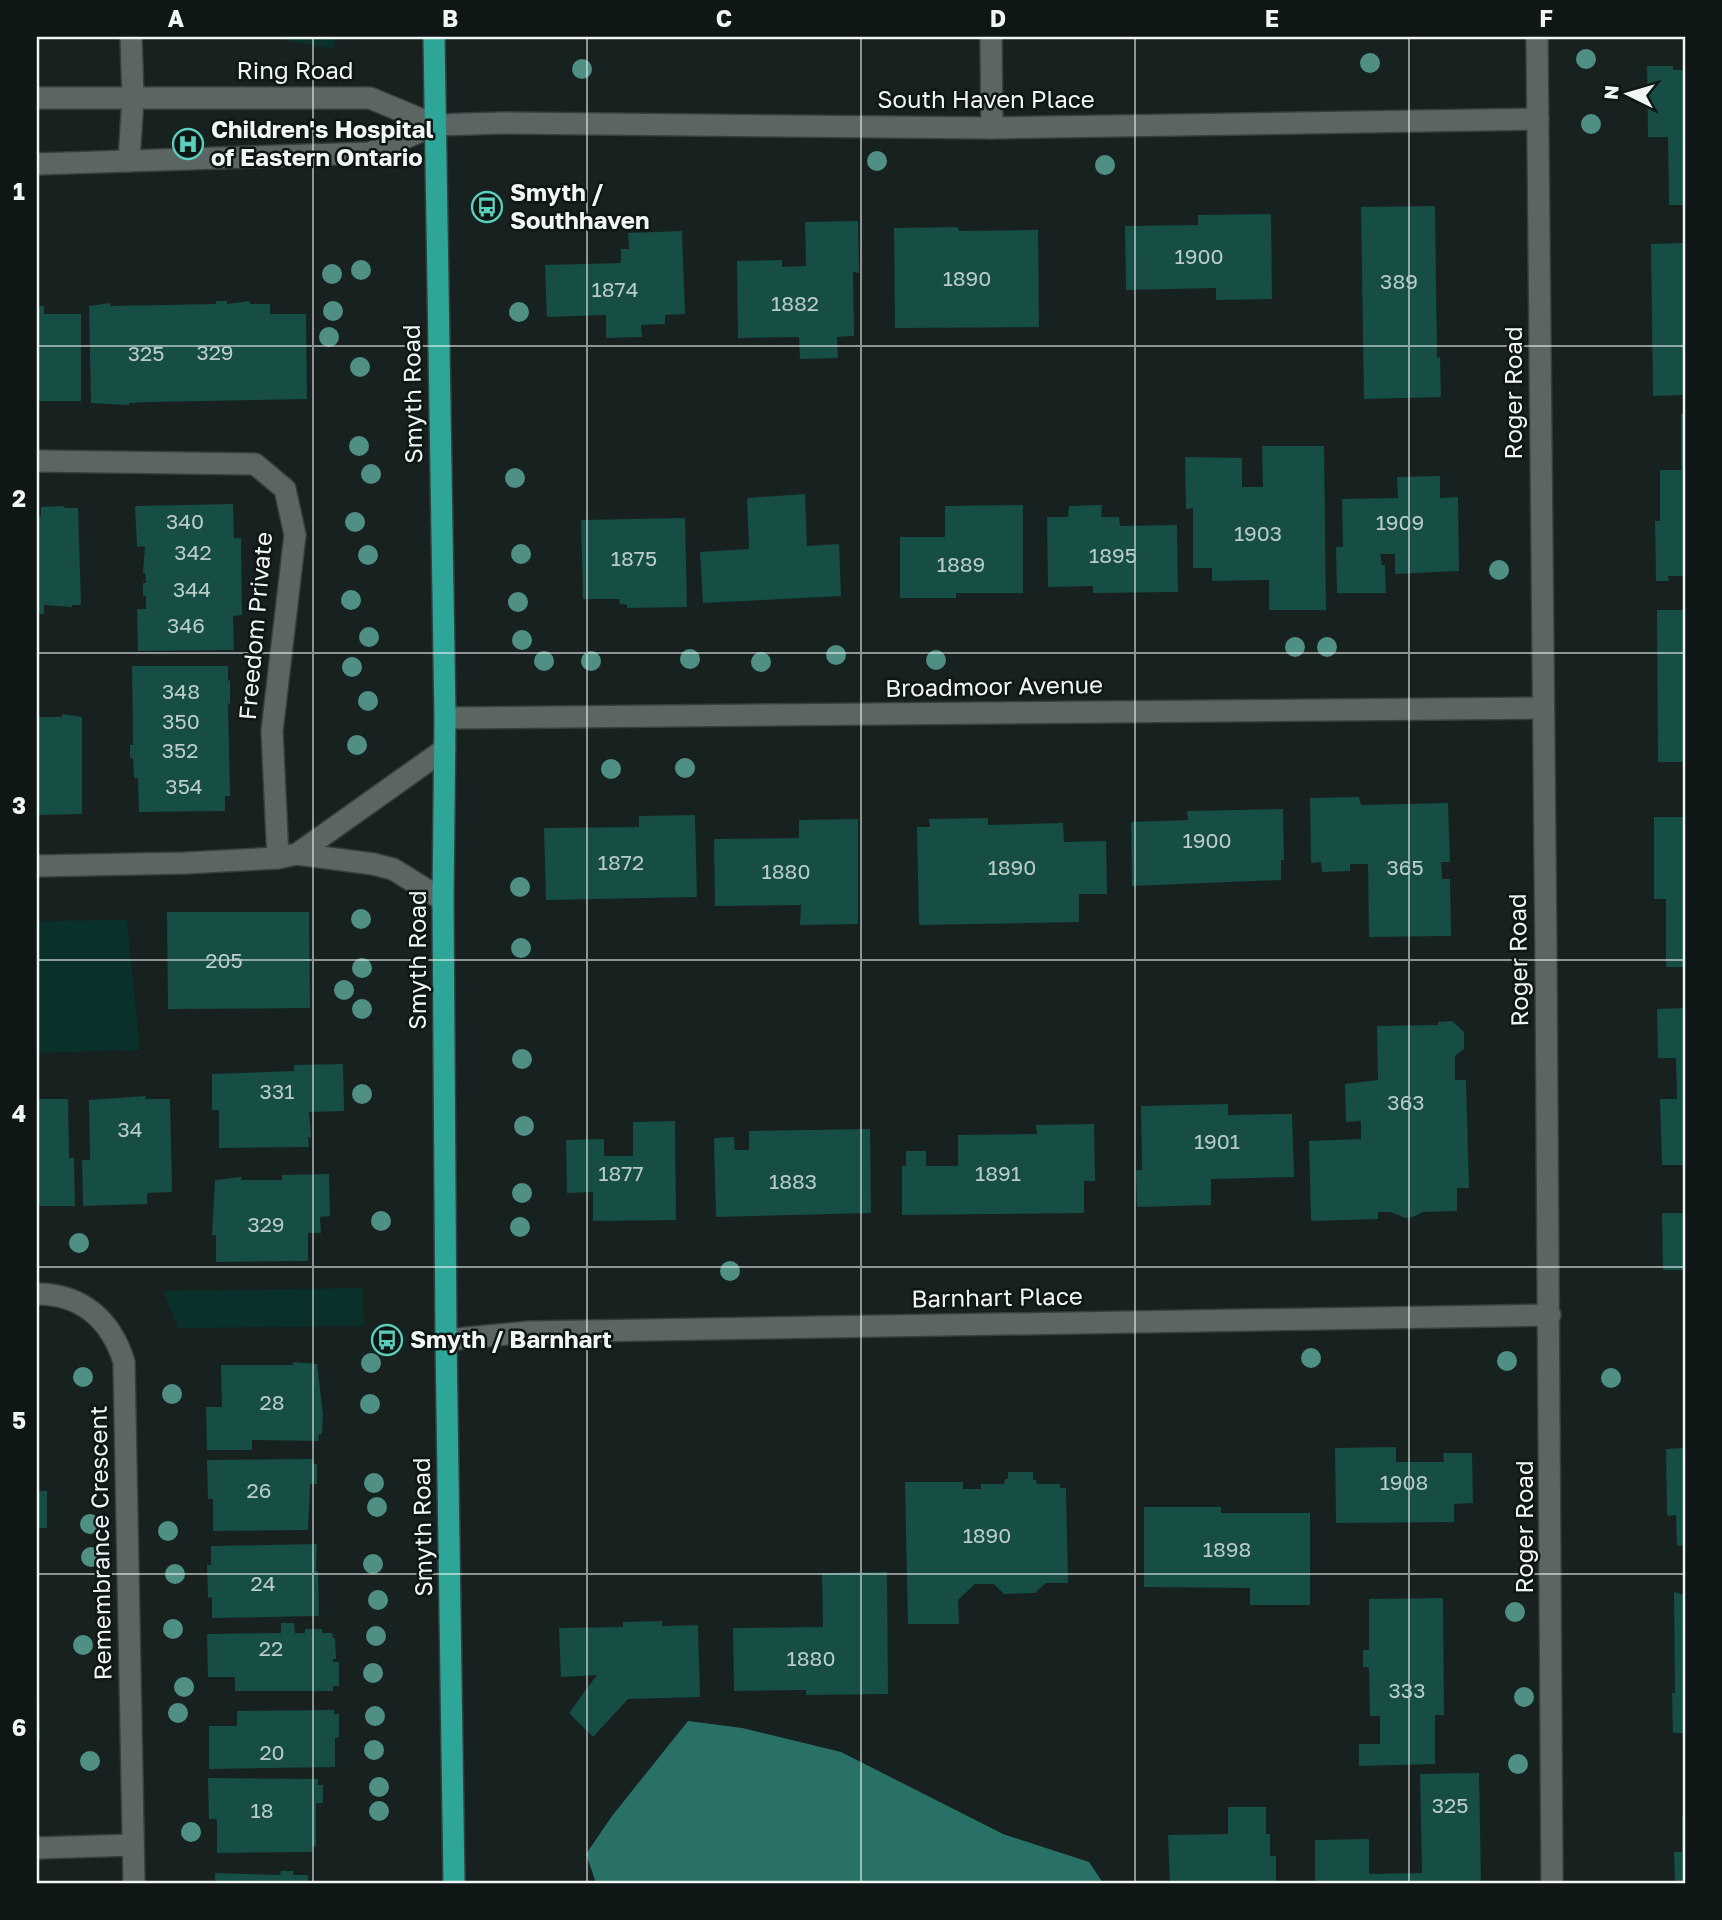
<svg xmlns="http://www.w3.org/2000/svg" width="1722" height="1920" viewBox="0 0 1722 1920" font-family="'Golos Text',sans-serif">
	<rect width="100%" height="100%" fill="#17211f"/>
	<g fill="#09302a">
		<path d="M269 37H336L333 49Z"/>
		<path d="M127 920 140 1050 37 1053V921Z"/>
		<path d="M363 1288 364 1326 178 1328 163 1291Z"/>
	</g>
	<path fill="#297166" d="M688 1721 742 1728 841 1752 1003 1834 1089 1862 1103 1883H596L586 1854 612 1816Z"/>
	<g fill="#164d45">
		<path d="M1647 66H1673V70H1685V205H1669L1668 137H1648Z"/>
		<path d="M1435 206 1437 358 1440 357 1441 397 1364 399 1361 207Z"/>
		<path d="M1271 214 1272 299 1216 300V288L1126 290 1125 226 1198 225V215Z"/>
		<path d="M858 221 859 273 853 272 854 336 837 337 838 358 800 359 799 337 738 338 737 261 782 260V267L806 266 805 222Z"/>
		<path d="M958 227 959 231 1038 230 1039 327 895 328 894 228Z"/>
		<path d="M682 231 685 314 665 315V324L641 325 642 337 606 338V315L547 317 545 265 621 263V249H629L628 233Z"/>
		<path d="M1685 243V395L1653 396 1651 244Z"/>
		<path d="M216 301H227V304L250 301V304H270V314H306L307 399 151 402 129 403V405L91 403 89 306 111 303 110 306 216 304Z"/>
		<path d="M37 306H44V314H81V401H37Z"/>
		<path d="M1681 414H1685V576H1668L1669 581H1656L1655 521H1660V470H1681Z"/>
		<path d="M1262 446H1324L1326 610H1269V580L1212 581V568H1193V508L1186 509 1185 457 1242 458V487H1263Z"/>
		<path d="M1440 476V498L1458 497 1459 571 1395 574V554H1380L1382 565H1385L1386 593H1337L1336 547H1343L1342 499 1398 498 1397 477Z"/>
		<path d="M805 494 807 546 839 544 841 596 703 603 700 552 749 549 747 498Z"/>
		<path d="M233 504 234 538H241L242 615 233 616 234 650 138 651 137 609H146V596H143V583H146L145 573H143L145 546 137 547 135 506Z"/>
		<path d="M1023 505V593H956V598H900V537H945V506Z"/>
		<path d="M1102 505 1101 517H1119L1120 526 1177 525 1178 592 1093 593V586L1048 587 1047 517H1068L1069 506Z"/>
		<path d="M65 506 64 508H78L81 605H72V607L44 605V614H37V517H41V507Z"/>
		<path d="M685 518 687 607 627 608V605L620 604 619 599H583L581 520Z"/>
		<path d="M1657 610H1685V762H1658Z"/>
		<path d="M132 666H228V681L230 680V704L228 703 230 796H225V811L139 812 138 778H134L133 758H130V745H133Z"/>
		<path d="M62 714 82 717V814L37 815V717H62Z"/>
		<path d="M1359 797 1361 805 1448 803 1450 862H1441L1442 879H1450L1451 936 1369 937 1368 864H1350V871L1322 872 1321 862 1311 863 1310 798Z"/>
		<path d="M1283 809 1284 860H1281V880L1132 886 1131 822 1188 820 1187 811Z"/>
		<path d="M695 815 697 897 546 900 544 828 639 827V816Z"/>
		<path d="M1654 817H1685V967H1666V899H1654Z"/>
		<path d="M988 818V825L1063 823 1064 842 1106 841 1107 894H1079V922L919 925 917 827H930L929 819Z"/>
		<path d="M858 819V924L800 925 801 905 715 906 714 839 799 838V820Z"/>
		<path d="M167 912H309L310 1008 168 1009Z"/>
		<path d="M1685 1008V1165H1662L1660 1099H1677L1676 1058H1658L1657 1009Z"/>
		<path d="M1452 1021 1464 1032V1049L1455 1056V1080H1466L1469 1188H1457V1211L1423 1212 1415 1216 1406 1218 1390 1212H1378V1219L1311 1221 1309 1141 1361 1139V1121L1346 1122 1345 1084 1378 1080 1377 1026 1438 1025V1022Z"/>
		<path d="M343 1064 344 1111 309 1112 311 1137H308L309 1147 219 1148V1110H212V1074L294 1071V1065Z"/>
		<path d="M146 1096 145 1099H170L172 1192 147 1193V1204L83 1206 82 1160H90L89 1100Z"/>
		<path d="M37 1099H68L69 1158H74L75 1206H37Z"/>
		<path d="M1228 1104V1115L1292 1114 1294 1177 1211 1179V1205L1137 1207 1136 1170H1142L1141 1106Z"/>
		<path d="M675 1121 676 1220 593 1221V1192L567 1193 566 1140 604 1139V1156H633V1122Z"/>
		<path d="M1094 1124 1095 1181H1084V1213L902 1215V1166H906V1151H926V1166H958V1135L1037 1134 1036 1125Z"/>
		<path d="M870 1129 871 1213 716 1217 714 1138 734 1137 735 1150H749V1131Z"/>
		<path d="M329 1174 330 1216 320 1217 321 1233H308V1261L216 1262V1235H212L215 1180 242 1177 241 1180H282V1175Z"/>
		<path d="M1662 1213H1685V1285H1683V1270H1663Z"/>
		<path d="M293 1362 317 1364 323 1414 322 1434H319L318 1441 252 1440V1450H207L206 1407H222L221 1365H293Z"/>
		<path d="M1396 1447V1462H1444L1443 1453H1472L1473 1503 1454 1504V1522L1336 1523 1335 1448Z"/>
		<path d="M1685 1448V1545L1677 1546 1676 1515 1667 1516 1666 1449Z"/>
		<path d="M313 1459V1464H317V1484H310L308 1530 213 1531V1499H208L207 1460Z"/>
		<path d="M1008 1472H1033V1480H1036L1037 1484H1060V1488H1066L1068 1583H1046L1035 1593 1004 1594 994 1584H975L958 1600 959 1624H908L905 1482H963V1489H981V1484H1004L1005 1479H1008Z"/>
		<rect x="37" y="1491" width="10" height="37"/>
		<path d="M1144 1507H1221V1513H1310V1605H1250V1588L1144 1587Z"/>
		<path d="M317 1544 316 1571H318L319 1616 212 1618V1597L208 1598 207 1565H211V1546Z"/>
		<path d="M887 1572 888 1694 806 1695V1690L734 1691 733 1628 823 1627 822 1573Z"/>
		<path d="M1674 1592 1685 1595V1733H1673L1672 1693H1675Z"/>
		<path d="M1443 1598 1444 1715H1435V1764L1359 1766V1744H1380V1716H1370L1369 1667H1363V1650H1369V1599Z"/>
		<path d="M662 1621V1626L698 1625 700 1697 628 1699 593 1737 569 1713 597 1675 561 1677 559 1628 623 1627V1622Z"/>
		<path d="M281 1623H294L295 1633H305V1629H322V1633H332L333 1638H335L336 1659H333V1662H339V1686H333V1691H235V1677H208L207 1634 281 1633Z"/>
		<path d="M37 1700H39L40 1741H37Z"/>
		<path d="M334 1710V1714H339V1737L335 1738V1767L209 1769V1726H237V1711Z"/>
		<path d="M1479 1773 1481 1883H1315V1840L1369 1839V1874L1422 1873 1420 1774Z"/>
		<path d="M208 1778 318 1779V1785H323V1803H316V1846H312V1852L217 1853V1819H209Z"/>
		<path d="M1228 1807H1266V1834H1270V1856H1276V1883H1170L1168 1835 1228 1834Z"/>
		<path d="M1682 1816H1685V1883H1675L1674 1852H1682Z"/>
		<path d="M281 1871H293V1875H308V1883H215V1873L280 1875Z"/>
	</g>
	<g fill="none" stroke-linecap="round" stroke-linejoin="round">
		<g stroke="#383e3d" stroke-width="24">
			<g id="minor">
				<path d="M991 37 992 128"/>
				<path d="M1537 37C1543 652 1550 1268 1552 1883"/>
				<path d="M37 98H370L435 125"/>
				<path d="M129 161 133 97 131 37"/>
				<path d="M37 164 370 153 435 125 502 123 992 128 1538 119"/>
				<path d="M37 461 255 464 285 489 295 535 272 731 278 858"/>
				<path d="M445 718 1542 708"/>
				<path d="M297 854 445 749"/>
				<path d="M37 866 185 863 278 858 297 854 373 864 393 869 443 900"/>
				<path d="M37 1294C82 1294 111 1320 124 1362L134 1883"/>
				<path d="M446 1340 528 1332 1550 1315"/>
				<path d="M37 1848 133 1845"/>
			</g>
		</g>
		<g stroke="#383e3d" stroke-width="24">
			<path id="major" d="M434 37 445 718 443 900 446 1340 454 1883"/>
		</g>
		<use href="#minor" stroke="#5b6664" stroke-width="21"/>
		<use href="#major" stroke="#2da698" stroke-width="21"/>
	</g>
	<g fill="#508f84">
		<circle cx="1586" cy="59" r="10"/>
		<circle cx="1370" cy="63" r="10"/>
		<circle cx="582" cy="69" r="10"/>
		<circle cx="1591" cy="124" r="10"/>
		<circle cx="877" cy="161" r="10"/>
		<circle cx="1105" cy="165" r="10"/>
		<circle cx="361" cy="270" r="10"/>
		<circle cx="332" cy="274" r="10"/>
		<circle cx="333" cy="311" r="10"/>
		<circle cx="519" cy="312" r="10"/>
		<circle cx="329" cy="337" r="10"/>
		<circle cx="360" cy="367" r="10"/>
		<circle cx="359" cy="446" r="10"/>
		<circle cx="371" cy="474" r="10"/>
		<circle cx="515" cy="478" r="10"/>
		<circle cx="355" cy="522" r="10"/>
		<circle cx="521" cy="554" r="10"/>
		<circle cx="368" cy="555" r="10"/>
		<circle cx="1499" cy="570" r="10"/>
		<circle cx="351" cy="600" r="10"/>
		<circle cx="518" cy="602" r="10"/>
		<circle cx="369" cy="637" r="10"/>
		<circle cx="522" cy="640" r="10"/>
		<circle cx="1295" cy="647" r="10"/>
		<circle cx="1327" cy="647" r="10"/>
		<circle cx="836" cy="655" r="10"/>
		<circle cx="690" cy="659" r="10"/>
		<circle cx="936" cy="660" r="10"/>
		<circle cx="544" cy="661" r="10"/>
		<circle cx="591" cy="661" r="10"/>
		<circle cx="761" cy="662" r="10"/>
		<circle cx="352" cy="667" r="10"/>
		<circle cx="368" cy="701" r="10"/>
		<circle cx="357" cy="745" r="10"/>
		<circle cx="685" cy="768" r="10"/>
		<circle cx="611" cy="769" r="10"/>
		<circle cx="520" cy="887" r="10"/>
		<circle cx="361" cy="919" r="10"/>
		<circle cx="521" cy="948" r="10"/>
		<circle cx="362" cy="968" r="10"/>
		<circle cx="344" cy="990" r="10"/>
		<circle cx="362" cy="1009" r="10"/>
		<circle cx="522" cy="1059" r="10"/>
		<circle cx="362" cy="1094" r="10"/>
		<circle cx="524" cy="1126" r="10"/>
		<circle cx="522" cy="1193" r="10"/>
		<circle cx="381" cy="1221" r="10"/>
		<circle cx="520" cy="1227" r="10"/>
		<circle cx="79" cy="1243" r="10"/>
		<circle cx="730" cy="1271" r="10"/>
		<circle cx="1311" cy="1358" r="10"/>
		<circle cx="1507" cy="1361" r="10"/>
		<circle cx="371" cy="1363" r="10"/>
		<circle cx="83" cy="1377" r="10"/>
		<circle cx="1611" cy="1378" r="10"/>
		<circle cx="172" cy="1394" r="10"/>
		<circle cx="370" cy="1404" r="10"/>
		<circle cx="374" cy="1483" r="10"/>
		<circle cx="377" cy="1507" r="10"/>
		<circle cx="90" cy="1524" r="10"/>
		<circle cx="168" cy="1531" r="10"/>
		<circle cx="91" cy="1557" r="10"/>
		<circle cx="373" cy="1564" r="10"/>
		<circle cx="175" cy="1574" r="10"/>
		<circle cx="378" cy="1600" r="10"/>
		<circle cx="1515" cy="1612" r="10"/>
		<circle cx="173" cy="1629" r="10"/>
		<circle cx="376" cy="1636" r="10"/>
		<circle cx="83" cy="1645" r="10"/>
		<circle cx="373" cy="1673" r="10"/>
		<circle cx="184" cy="1687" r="10"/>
		<circle cx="1524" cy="1697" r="10"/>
		<circle cx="178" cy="1713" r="10"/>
		<circle cx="375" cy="1716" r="10"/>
		<circle cx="374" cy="1750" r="10"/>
		<circle cx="90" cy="1761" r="10"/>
		<circle cx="1518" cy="1764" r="10"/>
		<circle cx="379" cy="1787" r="10"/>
		<circle cx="379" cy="1811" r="10"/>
		<circle cx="191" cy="1832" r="10"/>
	</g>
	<path fill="none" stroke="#f0f6f4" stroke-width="2" stroke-opacity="0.55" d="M313 37V1883M587 37V1883M861 37V1883M1135 37V1883M1409 37V1883M37 346H1685M37 653H1685M37 960H1685M37 1267H1685M37 1574H1685"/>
	<defs>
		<g id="hospital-ring" transform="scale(1.575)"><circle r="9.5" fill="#0e1716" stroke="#5bcebc" stroke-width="1.5"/><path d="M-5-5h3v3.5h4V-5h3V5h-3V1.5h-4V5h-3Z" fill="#5bcebc"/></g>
		<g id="bus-ring" transform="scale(1.575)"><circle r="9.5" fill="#0e1716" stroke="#5bcebc" stroke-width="1.5"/><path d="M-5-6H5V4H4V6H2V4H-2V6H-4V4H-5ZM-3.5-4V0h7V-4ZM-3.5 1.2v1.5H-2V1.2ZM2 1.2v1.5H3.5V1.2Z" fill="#5bcebc"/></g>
	</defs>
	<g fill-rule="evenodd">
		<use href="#hospital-ring" x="188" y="144"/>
		<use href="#bus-ring" x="487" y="207"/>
		<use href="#bus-ring" x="387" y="1340"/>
	</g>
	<g text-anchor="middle" stroke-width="5" stroke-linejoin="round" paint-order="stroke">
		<g font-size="21" fill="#baccc8">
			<text x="1199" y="264">1900</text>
			<text x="967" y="286">1890</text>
			<text x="1399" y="289">389</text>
			<text x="615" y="297">1874</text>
			<text x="795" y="311">1882</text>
			<text x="215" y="360">329</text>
			<text x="146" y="361">325</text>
			<text x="185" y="529">340</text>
			<text x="1400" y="530">1909</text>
			<text x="1258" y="541">1903</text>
			<text x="193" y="560">342</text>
			<text x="1113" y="563">1895</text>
			<text x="634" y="566">1875</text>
			<text x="961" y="572">1889</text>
			<text x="192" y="597">344</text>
			<text x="186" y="633">346</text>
			<text x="181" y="699">348</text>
			<text x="181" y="729">350</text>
			<text x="180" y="758">352</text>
			<text x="184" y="794">354</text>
			<text x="1207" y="848">1900</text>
			<text x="621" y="870">1872</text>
			<text x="1012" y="875">1890</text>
			<text x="1405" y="875">365</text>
			<text x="786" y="879">1880</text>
			<text x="224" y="968">205</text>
			<text x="277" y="1099">331</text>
			<text x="1406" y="1110">363</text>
			<text x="130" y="1137">34</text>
			<text x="1217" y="1149">1901</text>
			<text x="621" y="1181">1877</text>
			<text x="998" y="1181">1891</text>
			<text x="793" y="1189">1883</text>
			<text x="266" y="1232">329</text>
			<text x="272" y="1410">28</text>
			<text x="1404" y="1490">1908</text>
			<text x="259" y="1498">26</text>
			<text x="987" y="1543">1890</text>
			<text x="1227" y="1557">1898</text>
			<text x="263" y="1591">24</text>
			<text x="271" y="1656">22</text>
			<text x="811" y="1666">1880</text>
			<text x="1407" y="1698">333</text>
			<text x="272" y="1760">20</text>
			<text x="1450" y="1813">325</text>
			<text x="262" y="1818">18</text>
		</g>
		<g font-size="24" fill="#f0f6f4" stroke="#0e1716">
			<text x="295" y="79">Ring Road</text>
			<text x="986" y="108">South Haven Place</text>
			<text transform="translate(1514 393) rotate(-90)" y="8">Roger Road</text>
			<text transform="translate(413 394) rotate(-91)" y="8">Smyth Road</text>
			<text transform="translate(256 626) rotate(-85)" y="8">Freedom Private</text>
			<text transform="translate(994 687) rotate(-1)" y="8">Broadmoor Avenue</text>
			<text transform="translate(418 960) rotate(-90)" y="8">Smyth Road</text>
			<text transform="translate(1519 960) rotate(-91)" y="8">Roger Road</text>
			<text transform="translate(997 1298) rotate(-1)" y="8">Barnhart Place</text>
			<text transform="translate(423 1527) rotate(-91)" y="8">Smyth Road</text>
			<text transform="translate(1525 1527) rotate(-90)" y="8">Roger Road</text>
			<text transform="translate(101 1543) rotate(-91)" y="8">Remembrance Crescent</text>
		</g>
		<g font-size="24" font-weight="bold" fill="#f0f6f4" stroke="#0e1716" text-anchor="start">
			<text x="211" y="138">Children's Hospital<tspan x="211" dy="28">of Eastern Ontario</tspan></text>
			<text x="510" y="201">Smyth /<tspan x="510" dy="28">Southhaven</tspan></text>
			<text x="410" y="1348">Smyth / Barnhart</text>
		</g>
	</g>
	<rect width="1722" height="1920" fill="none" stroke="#0e1716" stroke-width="77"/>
	<g transform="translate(1628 94) rotate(275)" stroke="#0e1716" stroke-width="5" paint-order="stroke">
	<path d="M0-5L12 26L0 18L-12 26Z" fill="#f0f6f4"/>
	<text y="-10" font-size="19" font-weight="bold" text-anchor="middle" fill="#f0f6f4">N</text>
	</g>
	<rect x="38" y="38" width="1646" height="1844" fill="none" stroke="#f0f6f4" stroke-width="2.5"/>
	<g font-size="23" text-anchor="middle" font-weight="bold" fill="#f0f6f4">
		<text x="176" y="27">A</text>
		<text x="450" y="27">B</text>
		<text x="724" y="27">C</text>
		<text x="998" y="27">D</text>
		<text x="1272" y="27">E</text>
		<text x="1546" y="27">F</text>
		<text x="19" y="200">1</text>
		<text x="19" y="507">2</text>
		<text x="19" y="814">3</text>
		<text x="19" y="1122">4</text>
		<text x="19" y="1429">5</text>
		<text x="19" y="1736">6</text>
	</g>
</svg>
